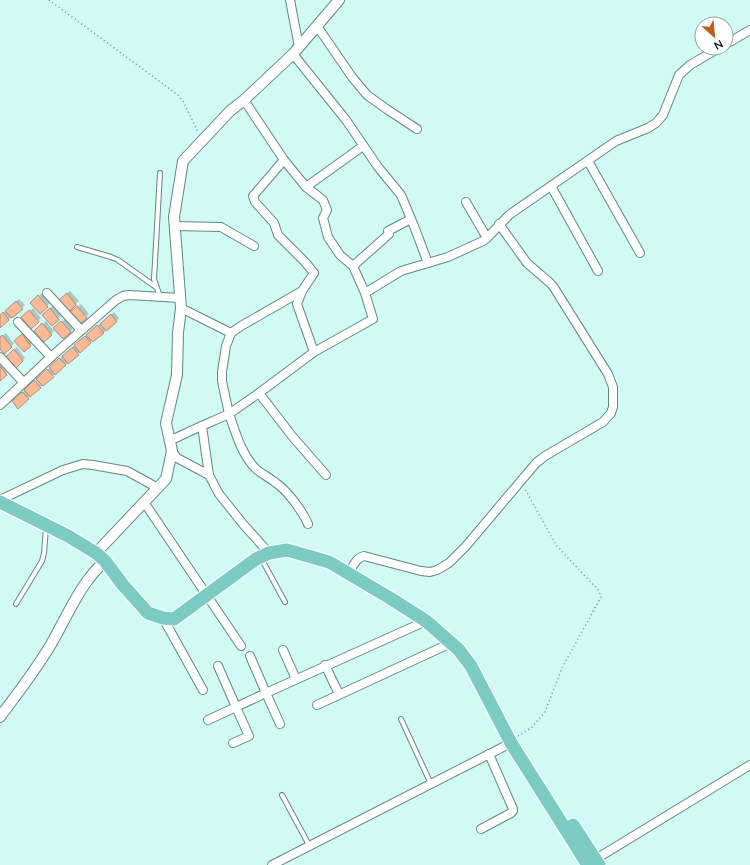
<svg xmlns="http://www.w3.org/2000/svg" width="750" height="865" viewBox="0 0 750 865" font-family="Mulish,sans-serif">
	<rect width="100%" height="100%" fill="#d2faf4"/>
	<g fill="#0003">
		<path d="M70 291 79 301 69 310 60 300Z"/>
		<path d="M42 293 50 303 47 306 32 303Z"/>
		<path d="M19 299 25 305 0 327V316Z"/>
		<path d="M81 304 89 314 79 323 71 313Z"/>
		<path d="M53 306 61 316 52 325 43 315Z"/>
		<path d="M33 308 41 318 31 327 23 317Z"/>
		<path d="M114 312 119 318 107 330 92 341 28 398 13 401 78 342Z"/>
		<path d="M65 319 73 329 70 332 55 328Z"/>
		<path d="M46 321 54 331 51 334 36 331Z"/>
		<path d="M25 332 33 342 24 351 15 341Z"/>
		<path d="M6 333 14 344 11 346 0 348V338Z"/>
		<path d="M17 347 25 358 16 366 7 357Z"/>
		<path d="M0 362 9 371 0 380Z"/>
	</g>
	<g fill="#fbb995" stroke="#ac8f7f">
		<path d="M67 293 76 305 69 312 59 300Z"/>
		<path d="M38 295 48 307 40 314 30 303Z"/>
		<path d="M16 301 23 309 12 318 5 311Z"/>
		<path d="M77 306 87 318 79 325 69 313Z"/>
		<path d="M50 308 59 320 52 326 42 315Z"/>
		<path d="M29 310 39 322 31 329 21 317Z"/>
		<path d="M3 312 9 320 0 328V315Z"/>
		<path d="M111 314 117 322 106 331 100 324Z"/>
		<path d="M61 321 71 332 63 339 53 328Z"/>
		<path d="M42 323 52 335 44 342 34 331Z"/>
		<path d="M97 325 104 333 93 342 86 335Z"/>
		<path d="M22 334 31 346 24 352 14 341Z"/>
		<path d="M2 335 12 347 4 354 0 349V337Z"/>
		<path d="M85 336 91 343 80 353 74 345Z"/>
		<path d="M73 347 79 355 68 364 62 356Z"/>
		<path d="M14 349 23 361 16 368 6 357Z"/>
		<path d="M59 358 66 365 55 375 49 367Z"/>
		<path d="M0 366 7 375 0 381Z"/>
		<path d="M47 369 54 377 43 386 36 379Z"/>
		<path d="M34 380 41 388 30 397 24 390Z"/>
		<path d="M22 392 29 399 18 409 12 401Z"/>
	</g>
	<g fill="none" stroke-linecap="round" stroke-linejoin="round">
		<g stroke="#628782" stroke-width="6">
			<g id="service">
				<path d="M77 247 111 257 118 260 156 287"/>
				<path d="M160 297 154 279 160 173"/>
				<path d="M261 558 285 602"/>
				<path d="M16 604 42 561 44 553 46 528"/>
				<path d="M401 719 431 784"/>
				<path d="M282 795 309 845"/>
			</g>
		</g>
		<g stroke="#628782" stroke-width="10">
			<g id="minor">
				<path d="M290 0 299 47"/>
				<path d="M317 26 352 77 367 95 388 110 417 129"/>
				<path d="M726 44 750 30"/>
				<path d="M293 54 346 120 378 167 401 195 414 226 428 263"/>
				<path d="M244 100 284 160 306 187 323 200 327 210 323 218 328 237 340 255 353 266 365 293 373 319 314 352"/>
				<path d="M284 160 253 196 255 202 274 223 278 235 305 262 314 273 302 291 297 304 314 352 259 393 292 436 326 475"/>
				<path d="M588 161 640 253"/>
				<path d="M551 186 598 271"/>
				<path d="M306 187 363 146"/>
				<path d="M466 202 487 238"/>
				<path d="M175 226 221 227 254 246"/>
				<path d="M388 231 411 219"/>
				<path d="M353 266 389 234"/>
				<path d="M47 293 81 330"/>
				<path d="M365 293 401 271 448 257 483 241 487 238 509 215 616 141 648 128 656 123 663 115 679 75 690 65 719 48"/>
				<path d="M181 308 231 333"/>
				<path d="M18 322 51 357"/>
				<path d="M0 357 24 383"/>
				<path d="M259 393 229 414C236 433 241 454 256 469 262 474 270 478 276 483 287 490 303 512 308 524"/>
				<path d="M0 405 51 357 116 300 123 296 129 295 180 298"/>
				<path d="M202 426 209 475"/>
				<path d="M170 441C189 431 209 423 229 414L222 381V372L226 346 231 333 241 326 302 291"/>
				<path d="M172 451 177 458 209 475 219 494 243 524 269 553"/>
				<path d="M0 500 63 470 83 464 93 465 127 471 158 488"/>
				<path d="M144 502 241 646"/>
				<path d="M349 573C353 566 356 558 364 556L421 571 430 572 437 570 449 563 466 546 536 463 545 456 603 422 611 413 613 407V387L608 374 553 286 549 282 527 263 499 224"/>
				<path d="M163 618 203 690"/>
				<path d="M283 650 296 679"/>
				<path d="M250 656 266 693 426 621"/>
				<path d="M325 665 339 694"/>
				<path d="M218 666 236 707 266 693 280 724"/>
				<path d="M317 705 451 643"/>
				<path d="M208 720 236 707 249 736 233 743"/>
				<path d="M481 829 511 813 513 811V809L489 754"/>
				<path d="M591 862 750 765"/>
				<path d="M272 865 511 743"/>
			</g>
		</g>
		<g stroke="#628782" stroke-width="12">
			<g id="tertiary">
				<path d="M96 553 166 479 172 451 166 423 177 375 178 333 181 308 174 217 183 161 230 111 244 100 293 54 339 0"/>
				<path d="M0 717C17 694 35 671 50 646 67 617 80 583 105 561"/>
			</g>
		</g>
		<g stroke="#fff" stroke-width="15">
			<g id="primary">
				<path d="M0 502 68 536 96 553 105 561 123 585 148 613 163 618 174 619 256 559 269 553 287 550 329 562 390 598 426 621 459 650 471 666 511 743 588 865"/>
				<path d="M573 825 599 865"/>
			</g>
		</g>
		<g stroke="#708c88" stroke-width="1.5" stroke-dasharray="1 3" stroke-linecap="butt">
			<path d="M49 0 178 95 183 101 198 132"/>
			<path d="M518 736 532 727 545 712 562 668 601 597 599 591 556 545 525 489"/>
		</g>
		<use href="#service" stroke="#fff" stroke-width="4"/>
		<use href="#minor" stroke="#fff" stroke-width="8"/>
		<use href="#tertiary" stroke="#fff" stroke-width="10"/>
		<use href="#primary" stroke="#7bcbc3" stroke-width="13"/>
	</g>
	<g transform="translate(714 36) rotate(153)"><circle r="19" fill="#ffffff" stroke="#9da3a2"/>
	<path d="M0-3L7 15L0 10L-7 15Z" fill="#be5e1b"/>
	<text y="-6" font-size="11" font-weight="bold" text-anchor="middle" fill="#091816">N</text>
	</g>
</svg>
